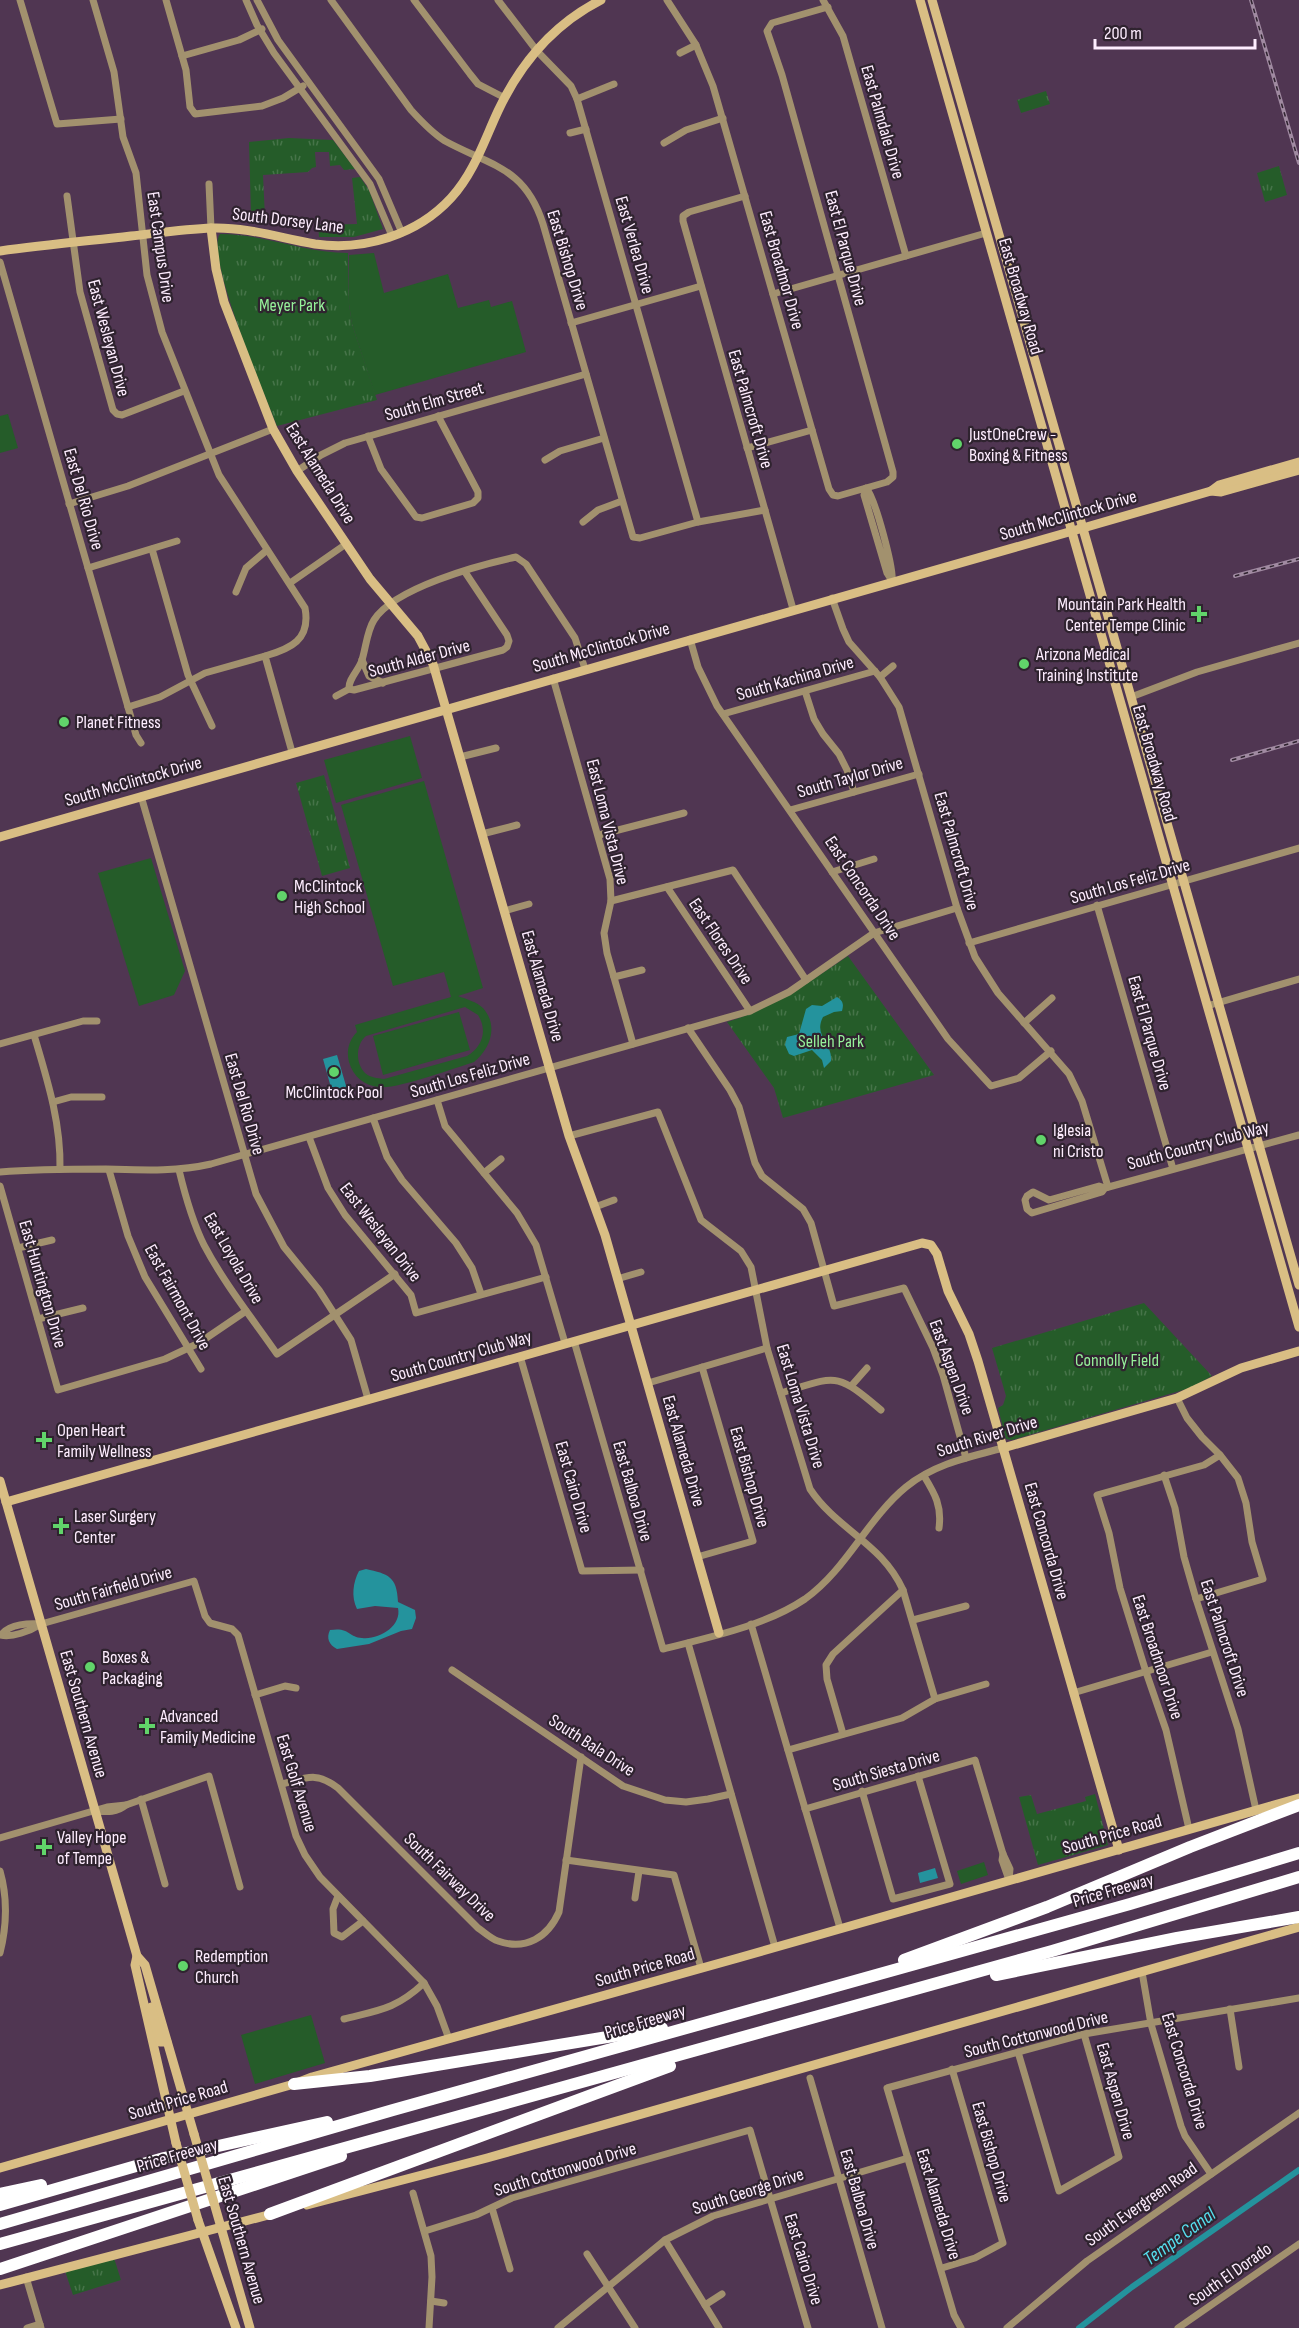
<svg xmlns="http://www.w3.org/2000/svg" width="1299" height="2328" viewBox="0 0 1299 2328" font-family="'Sofia Sans Condensed',sans-serif">
	<defs>
		<pattern id="park-tufts" width="24" height="20" patternUnits="userSpaceOnUse" patternTransform="scale(1.5)"><rect width="24" height="20" fill="#255c29"/><path d="M3 7l-1-3M5 7V3M7 7l1-3M15 17l-1-3M17 17v-4M19 17l1-3" fill="none" stroke="#467449"/></pattern>
	</defs>
	<rect width="100%" height="100%" fill="#503652"/>
	<g fill="#255c29" fill-rule="evenodd">
		<path d="M374 253 384 293 448 274 458 308 489 300 491 307 512 301 526 352 375 395 352 324 349 304V255Z"/>
		<path d="M8 414 18 448 0 453V416Z"/>
		<path d="M410 736 422 778 336 803 324 760Z"/>
		<path d="M424 781 483 988 458 996C466 999 477 1002 483 1008 499 1026 490 1049 474 1062 455 1068 395 1090 379 1087 365 1086 353 1077 349 1062 346 1051 349 1040 357 1032L355 1025 451 997 444 972 393 986 341 805ZM465 1007 478 1015C488 1031 482 1047 467 1056L384 1079C377 1078 371 1078 365 1073 355 1063 356 1044 366 1036Z"/>
		<path d="M151 858 185 971 174 995 139 1006 98 873Z"/>
		<path d="M459 1012 470 1050 383 1075 373 1036Z"/>
		<path d="M984 1862 988 1875 961 1884 957 1871Z"/>
		<path d="M311 2015 325 2063 255 2084 241 2035Z"/>
	</g>
	<g fill="url(#park-tufts)">
		<path d="M1046 91 1050 104 1021 113 1017 100Z"/>
		<path d="M289 138 333 140 355 169 344 170 340 165 330 166 329 152H315L316 167 312 168 308 172 263 175 265 218 251 215 249 142Z"/>
		<path d="M1279 166 1287 195 1265 202 1257 173Z"/>
		<path d="M360 177 369 190 383 229 354 237H319L318 225 357 224 352 178Z"/>
		<path d="M220 234C264 234 305 253 348 253L349 304 352 324 377 400 277 426C266 398 204 253 220 234Z"/>
		<path d="M324 775 350 868 322 876 296 783Z"/>
		<path d="M848 956 934 1075 783 1118 774 1088 727 1022C773 1008 809 982 848 956Z"/>
		<path d="M1144 1303 1212 1376 1190 1388 1012 1440 1006 1439 998 1408 1003 1405 1006 1396 992 1348Z"/>
		<path d="M1095 1794 1108 1845 1038 1865 1019 1797 1031 1795 1037 1814 1086 1801 1085 1797Z"/>
		<path d="M114 2258 121 2280 73 2295 65 2271Z"/>
	</g>
	<g fill="#24939d">
		<path d="M837 997C843 1001 844 1004 842 1011L834 1012 823 1017C813 1036 833 1043 831 1061L824 1068 822 1060 812 1050 794 1056 789 1054 785 1045 787 1037 799 1034 806 1009 812 1005 822 1006Z"/>
		<path d="M337 1055 349 1096 335 1100 328 1085 330 1084 323 1059Z"/>
		<path d="M366 1569C388 1574 397 1576 398 1602L415 1610 416 1618 412 1629 401 1631 369 1644 337 1649C329 1645 326 1638 330 1630 350 1627 348 1637 362 1638 379 1640 402 1626 398 1608L375 1606 357 1609C351 1597 353 1582 359 1571Z"/>
		<path d="M935 1868 938 1878 920 1883 918 1873Z"/>
	</g>
	<g fill="none" stroke-linecap="round" stroke-linejoin="round">
		<path stroke="#24939d" stroke-width="6" d="M1079 2328 1132 2287 1299 2170"/>
		<g stroke="#a2916e" stroke-width="7">
			<path d="M20 0 57 124 121 119"/>
			<path d="M93 0 114 72 123 137 136 173 147 275 162 332 219 475 305 608C311 640 290 649 265 656L292 752"/>
			<path d="M166 0 186 70 190 107 195 114 262 106 283 98 303 86"/>
			<path d="M246 0 257 25 274 53 370 184 392 236"/>
			<path d="M257 0 278 40 379 179 402 233"/>
			<path d="M331 0 411 110C421 121 432 133 445 141 491 166 525 167 543 224L633 537 640 538 698 522 765 510"/>
			<path d="M414 0 470 74 478 84 505 98"/>
			<path d="M498 0 537 51 571 86 577 99 698 522"/>
			<path d="M667 0 696 45 713 86 829 489 833 495 838 496 887 482 893 477V472L782 75 767 31 772 23 828 7"/>
			<path d="M823 0 843 36 906 256"/>
			<path d="M680 53 696 45"/>
			<path d="M182 56 239 40 262 29"/>
			<path d="M577 99 614 84"/>
			<path d="M570 133 586 129"/>
			<path d="M664 143 686 130 723 118"/>
			<path d="M209 184 211 228"/>
			<path d="M67 196 80 292 113 410 117 414 122 415 184 391"/>
			<path d="M745 196 689 212 683 216V221L793 609"/>
			<path d="M0 262 128 707 136 735 141 743"/>
			<path d="M773 294 986 233"/>
			<path d="M571 323 701 286"/>
			<path d="M368 436 381 469 416 517 422 518 473 503 478 498V492L438 416"/>
			<path d="M747 448 812 430"/>
			<path d="M545 460 560 451 604 438"/>
			<path d="M297 471 321 455 345 443 586 374"/>
			<path d="M866 488C875 497 894 569 892 581L887 573 864 495Z"/>
			<path d="M69 504 128 486 273 429"/>
			<path d="M583 522 598 510 622 501"/>
			<path d="M152 549 188 675 212 726"/>
			<path d="M88 568 177 541"/>
			<path d="M290 583 346 544"/>
			<path d="M236 592 246 568 267 550"/>
			<path d="M832 598 843 629 849 642 880 677 899 707 957 908 975 957 998 993 1069 1074 1082 1101 1108 1187"/>
			<path d="M690 639 698 667 717 706 948 1039 991 1086 1019 1078 1051 1051"/>
			<path d="M362 660 369 676 383 683"/>
			<path d="M880 677 893 666"/>
			<path d="M553 678 610 879 611 901 604 933 607 953 633 1044"/>
			<path d="M349 689C348 679 359 670 362 660 366 647 367 631 374 620 394 588 479 565 516 557L526 564 575 638 585 669"/>
			<path d="M805 691 814 719 823 734 839 754 847 770 854 792"/>
			<path d="M336 696 349 689 354 690 503 650 507 647 509 641 507 635 465 572"/>
			<path d="M1131 697 1197 672 1299 643"/>
			<path d="M128 707 160 697 205 673 265 656"/>
			<path d="M723 714 875 671"/>
			<path d="M460 757 496 748"/>
			<path d="M141 796 256 1194 284 1247 319 1290 351 1340 368 1399"/>
			<path d="M790 810 919 774"/>
			<path d="M482 834 517 825"/>
			<path d="M599 835 684 813"/>
			<path d="M832 872 874 859"/>
			<path d="M667 887 750 1011"/>
			<path d="M611 901 733 870 806 980"/>
			<path d="M1097 905 1173 1169"/>
			<path d="M504 911 529 904"/>
			<path d="M969 943 1299 848"/>
			<path d="M614 977 642 970"/>
			<path d="M1207 1006 1299 979"/>
			<path d="M1024 1023 1052 998"/>
			<path d="M688 1028 730 1090 739 1107 755 1163 762 1176 803 1209 811 1223 834 1306 904 1288 933 1348 943 1375 966 1458"/>
			<path d="M34 1035C47 1079 61 1122 60 1169"/>
			<path d="M0 1044 83 1021H97"/>
			<path d="M437 1100 445 1126 517 1213 536 1245 565 1343"/>
			<path d="M53 1102 71 1097H102"/>
			<path d="M373 1118 387 1157 402 1180 456 1243 472 1268 481 1294"/>
			<path d="M569 1136 658 1112 701 1220 741 1251 751 1267 767 1348 810 1489C837 1530 882 1543 903 1590L935 1699"/>
			<path d="M309 1137 328 1188 345 1215 411 1295 416 1313 546 1277"/>
			<path d="M109 1170 128 1236 145 1277 201 1369"/>
			<path d="M179 1170C185 1195 192 1221 204 1245 224 1283 252 1318 277 1354L395 1274"/>
			<path d="M0 1172C35 1169 70 1169 106 1169 141 1170 176 1172 211 1164L750 1011 789 992 874 933 957 908"/>
			<path d="M484 1173 501 1159"/>
			<path d="M0 1186 58 1390 165 1359 199 1343 246 1311"/>
			<path d="M1105 1188 1102 1192 1032 1213 1027 1209 1025 1200 1027 1196 1033 1192 1049 1200 1099 1186 1105 1188 1299 1135"/>
			<path d="M595 1207 614 1200"/>
			<path d="M18 1248 52 1240"/>
			<path d="M617 1279 641 1272"/>
			<path d="M38 1319 83 1308"/>
			<path d="M574 1341 663 1649C710 1637 765 1626 805 1599 847 1569 867 1519 906 1487 934 1464 969 1457 1003 1448"/>
			<path d="M520 1356 582 1571 641 1570"/>
			<path d="M648 1383 767 1348"/>
			<path d="M852 1385 867 1368"/>
			<path d="M781 1393C837 1376 835 1371 881 1410"/>
			<path d="M1177 1398 1187 1418 1202 1437 1220 1455 1238 1478 1246 1503 1252 1542 1263 1579 1196 1599"/>
			<path d="M1164 1475 1175 1508 1184 1557 1196 1599 1238 1729 1256 1810"/>
			<path d="M924 1476C935 1494 942 1506 939 1528"/>
			<path d="M697 1557 753 1541 702 1367"/>
			<path d="M913 1620 966 1606"/>
			<path d="M751 1624 840 1928"/>
			<path d="M2 1634C10 1624 29 1623 41 1624"/>
			<path d="M0 1635C12 1638 30 1631 41 1624L194 1581 205 1616 210 1623 232 1629 238 1635 296 1836 305 1855 320 1877 424 1983 437 2006 449 2039"/>
			<path d="M688 1643 775 1947"/>
			<path d="M452 1670 623 1786 665 1800 686 1802 708 1799 731 1794"/>
			<path d="M1073 1693 1212 1652"/>
			<path d="M255 1695 285 1686 296 1688"/>
			<path d="M843 1734 827 1679 826 1665 833 1654 903 1590"/>
			<path d="M788 1750 902 1718 935 1699 986 1684"/>
			<path d="M282 1784C306 1778 316 1771 338 1788L478 1928C484 1932 491 1939 498 1941 526 1951 548 1937 559 1912L581 1757"/>
			<path d="M862 1791 893 1899 950 1884 918 1776"/>
			<path d="M141 1799 165 1884"/>
			<path d="M805 1809 975 1760 1003 1854 1010 1869 1009 1880"/>
			<path d="M95 1811C107 1812 117 1813 126 1805L209 1776 240 1887"/>
			<path d="M1189 1829 1166 1730 1146 1672 1120 1588 1109 1533 1097 1495 1204 1465 1220 1455"/>
			<path d="M0 1838 107 1807 126 1805"/>
			<path d="M1003 1854 1002 1860 1008 1877"/>
			<path d="M566 1860 674 1875 701 1968"/>
			<path d="M0 1871C8 1899 7 1925 0 1953"/>
			<path d="M338 1896 333 1909 334 1933 342 1937 363 1921"/>
			<path d="M635 1898 639 1871"/>
			<path d="M1142 1972 1151 2024 1181 2126 1185 2136 1211 2174"/>
			<path d="M1230 2009 1239 2067"/>
			<path d="M344 2019C380 2010 396 2009 424 1983"/>
			<path d="M1018 2052 1059 2191 1119 2157 1084 2034"/>
			<path d="M810 2078 882 2328"/>
			<path d="M413 2193 431 2256 432 2277 429 2328"/>
			<path d="M492 2208 510 2269"/>
			<path d="M425 2231 476 2215 512 2198 750 2130 808 2328"/>
			<path d="M665 2240 719 2328"/>
			<path d="M587 2254 635 2328"/>
			<path d="M942 2268 975 2258 1003 2243 952 2069"/>
			<path d="M26 2277 41 2328"/>
			<path d="M431 2301 444 2303"/>
			<path d="M705 2305 722 2294"/>
			<path d="M27 2328 40 2324"/>
			<path d="M558 2328 665 2240 713 2216 908 2158"/>
			<path d="M961 2328 954 2315 887 2088 1084 2034 1299 1998"/>
			<path d="M1007 2328 1087 2261 1299 2113"/>
			<path d="M1178 2328 1299 2244"/>
		</g>
		<g stroke="#d9be84" stroke-width="9">
			<path d="M920 0 1299 1327"/>
			<path d="M932 0 1299 1285"/>
			<path d="M211 228 216 269 224 302 273 429 297 471 370 579 418 636 433 664 569 1136 605 1235 719 1633"/>
			<path d="M0 251C44 245 87 241 131 236 158 233 185 229 212 228 248 227 280 238 315 244 364 251 417 235 451 198 474 173 484 141 498 111 520 64 554 24 601 0"/>
			<path d="M1211 491 1221 492 1299 470"/>
			<path d="M0 837 1090 526 1211 491 1219 485 1299 462"/>
			<path d="M1003 1448 1177 1398 1241 1368 1299 1351"/>
			<path d="M0 1481 137 1956 145 1965 194 2134"/>
			<path d="M6 1502 922 1243 931 1245 937 1254 948 1291 969 1334 978 1361 1119 1850"/>
			<path d="M137 1956 135 1965 176 2143"/>
			<path d="M151 2007 160 2042H167"/>
			<path d="M0 2168 294 2084 312 2077 738 1958 1299 1798"/>
			<path d="M214 2203 250 2328"/>
			<path d="M307 2205 487 2158 1299 1927"/>
			<path d="M198 2220 236 2328"/>
			<path d="M0 2285 276 2213"/>
		</g>
		<g stroke="#fff" stroke-width="12">
			<path d="M904 1960 1047 1907 1190 1847 1299 1805"/>
			<path d="M996 1975 1177 1938 1299 1917"/>
			<path d="M294 2084 370 2076 662 2028"/>
			<path d="M0 2194 41 2185"/>
			<path d="M0 2205 164 2158 327 2122"/>
			<path d="M270 2214 670 2066"/>
			<path d="M0 2224 393 2110 1130 1904 1299 1853"/>
			<path d="M0 2244 1052 1951 1299 1877"/>
			<path d="M0 2269 341 2156"/>
		</g>
		<g stroke="#a08aa1" stroke-width="4">
			<g id="rail">
				<path d="M1251 0 1299 163"/>
				<path d="M1235 576 1299 559"/>
				<path d="M1232 760 1299 741"/>
			</g>
		</g>
		<use href="#rail" stroke="#2f232f" stroke-width="1.5" stroke-dasharray="4.5" stroke-linecap="butt"/>
		<g stroke="#d9be84" stroke-width="9">
			<path d="M194 2134 214 2203"/>
			<path d="M176 2143 198 2220"/>
		</g>
	</g>
	<g fill="#61d46a" stroke="#2f232f" stroke-width="2">
		<circle cx="957" cy="444" r="6"/>
		<path d="M1196 605h6v6h6v6h-6v6h-6v-6h-6v-6h6z"/>
		<circle cx="1024" cy="664" r="6"/>
		<circle cx="64" cy="722" r="6"/>
		<circle cx="282" cy="896" r="6"/>
		<circle cx="334" cy="1072" r="6"/>
		<circle cx="1041" cy="1140" r="6"/>
		<path d="M41 1431h6v6h6v6h-6v6h-6v-6h-6v-6h6z"/>
		<path d="M58 1517h6v6h6v6h-6v6h-6v-6h-6v-6h6z"/>
		<circle cx="90" cy="1667" r="6"/>
		<path d="M144 1717h6v6h6v6h-6v6h-6v-6h-6v-6h6z"/>
		<path d="M41 1838h6v6h6v6h-6v6h-6v-6h-6v-6h6z"/>
		<circle cx="183" cy="1966" r="6"/>
	</g>
	<g text-anchor="middle" stroke-width="4.5" stroke-linejoin="round" paint-order="stroke">
		<g font-size="18" fill="#feedff" stroke="#2f232f">
			<text transform="translate(883 122) rotate(74)" y="6">East Palmdale Drive</text>
			<text transform="translate(288 220) rotate(7)" y="6">South Dorsey Lane</text>
			<text transform="translate(635 245) rotate(74)" y="6">East Verlea Drive</text>
			<text transform="translate(161 247) rotate(82)" y="6">East Campus Drive</text>
			<text transform="translate(846 248) rotate(75)" y="6">East El Parque Drive</text>
			<text transform="translate(568 260) rotate(73)" y="6">East Bishop Drive</text>
			<text transform="translate(782 270) rotate(74)" y="6">East Broadmor Drive</text>
			<text transform="translate(1021 296) rotate(74)" y="6">East Broadway Road</text>
			<text transform="translate(109 338) rotate(75)" y="6">East Wesleyan Drive</text>
			<text transform="translate(434 401) rotate(-16)" y="6">South Elm Street</text>
			<text transform="translate(751 409) rotate(74)" y="6">East Palmcroft Drive</text>
			<text transform="translate(321 473) rotate(58)" y="6">East Alameda Drive</text>
			<text transform="translate(84 499) rotate(74)" y="6">East Del Rio Drive</text>
			<text transform="translate(1068 515) rotate(-16)" y="6">South McClintock Drive</text>
			<text transform="translate(601 647) rotate(-16)" y="6">South McClintock Drive</text>
			<text transform="translate(419 658) rotate(-15)" y="6">South Alder Drive</text>
			<text transform="translate(795 678) rotate(-16)" y="6">South Kachina Drive</text>
			<text transform="translate(1155 763) rotate(74)" y="6">East Broadway Road</text>
			<text transform="translate(850 777) rotate(-16)" y="6">South Taylor Drive</text>
			<text transform="translate(133 781) rotate(-16)" y="6">South McClintock Drive</text>
			<text transform="translate(608 822) rotate(76)" y="6">East Loma Vista Drive</text>
			<text transform="translate(957 851) rotate(74)" y="6">East Palmcroft Drive</text>
			<text transform="translate(1130 881) rotate(-16)" y="6">South Los Feliz Drive</text>
			<text transform="translate(863 888) rotate(56)" y="6">East Concorda Drive</text>
			<text transform="translate(721 941) rotate(56)" y="6">East Flores Drive</text>
			<text transform="translate(543 986) rotate(74)" y="6">East Alameda Drive</text>
			<text transform="translate(1150 1033) rotate(74)" y="6">East El Parque Drive</text>
			<text transform="translate(470 1075) rotate(-16)" y="6">South Los Feliz Drive</text>
			<text transform="translate(245 1104) rotate(74)" y="6">East Del Rio Drive</text>
			<text transform="translate(1198 1145) rotate(-15)" y="6">South Country Club Way</text>
			<text transform="translate(381 1232) rotate(52)" y="6">East Wesleyan Drive</text>
			<text transform="translate(234 1258) rotate(60)" y="6">East Loyola Drive</text>
			<text transform="translate(43 1284) rotate(74)" y="6">East Huntington Drive</text>
			<text transform="translate(178 1297) rotate(61)" y="6">East Fairmont Drive</text>
			<text transform="translate(461 1356) rotate(-16)" y="6">South Country Club Way</text>
			<text transform="translate(952 1367) rotate(70)" y="6">East Aspen Drive</text>
			<text transform="translate(801 1406) rotate(73)" y="6">East Loma Vista Drive</text>
			<text transform="translate(987 1436) rotate(-17)" y="6">South River Drive</text>
			<text transform="translate(684 1451) rotate(74)" y="6">East Alameda Drive</text>
			<text transform="translate(750 1477) rotate(74)" y="6">East Bishop Drive</text>
			<text transform="translate(574 1487) rotate(74)" y="6">East Cairo Drive</text>
			<text transform="translate(633 1491) rotate(74)" y="6">East Balboa Drive</text>
			<text transform="translate(1047 1541) rotate(74)" y="6">East Concorda Drive</text>
			<text transform="translate(113 1588) rotate(-16)" y="6">South Fairfield Drive</text>
			<text transform="translate(1225 1638) rotate(72)" y="6">East Palmcroft Drive</text>
			<text transform="translate(1158 1657) rotate(72)" y="6">East Broadmoor Drive</text>
			<text transform="translate(84 1714) rotate(74)" y="6">East Southern Avenue</text>
			<text transform="translate(592 1745) rotate(33)" y="6">South Bala Drive</text>
			<text transform="translate(886 1770) rotate(-16)" y="6">South Siesta Drive</text>
			<text transform="translate(297 1783) rotate(73)" y="6">East Golf Avenue</text>
			<text transform="translate(1112 1834) rotate(-16)" y="6">South Price Road</text>
			<text transform="translate(450 1877) rotate(44)" y="6">South Fairway Drive</text>
			<text transform="translate(1113 1890) rotate(-16)" y="6">Price Freeway</text>
			<text transform="translate(645 1967) rotate(-16)" y="6">South Price Road</text>
			<text transform="translate(645 2021) rotate(-16)" y="6">Price Freeway</text>
			<text transform="translate(1036 2034) rotate(-14)" y="6">South Cottonwood Drive</text>
			<text transform="translate(1185 2071) rotate(73)" y="6">East Concorda Drive</text>
			<text transform="translate(1116 2091) rotate(74)" y="6">East Aspen Drive</text>
			<text transform="translate(178 2100) rotate(-16)" y="6">South Price Road</text>
			<text transform="translate(992 2152) rotate(74)" y="6">East Bishop Drive</text>
			<text transform="translate(177 2155) rotate(-16)" y="6">Price Freeway</text>
			<text transform="translate(565 2169) rotate(-17)" y="6">South Cottonwood Drive</text>
			<text transform="translate(748 2191) rotate(-18)" y="6">South George Drive</text>
			<text transform="translate(860 2199) rotate(74)" y="6">East Balboa Drive</text>
			<text transform="translate(939 2204) rotate(73)" y="6">East Alameda Drive</text>
			<text transform="translate(1141 2204) rotate(-35)" y="6">South Evergreen Road</text>
			<text transform="translate(242 2240) rotate(74)" y="6">East Southern Avenue</text>
			<text transform="translate(804 2259) rotate(73)" y="6">East Cairo Drive</text>
			<text transform="translate(1230 2274) rotate(-35)" y="6">South El Dorado</text>
		</g>
		<g font-size="18" fill="#96f29a" stroke="#2f232f">
			<text x="292" y="311">Meyer Park</text>
			<text x="831" y="1047">Selleh Park</text>
			<text x="1117" y="1366">Connolly Field</text>
		</g>
		<g font-size="18" fill="#feedff" stroke="#2f232f" text-anchor="start">
			<text x="969" y="440">JustOneCrew -<tspan x="969" dy="21">Boxing &amp; Fitness</tspan></text>
			<text x="1186" y="610" text-anchor="end">Mountain Park Health<tspan x="1186" dy="21">Center Tempe Clinic</tspan></text>
			<text x="1036" y="660">Arizona Medical<tspan x="1036" dy="21">Training Institute</tspan></text>
			<text x="76" y="728">Planet Fitness</text>
			<text x="294" y="892">McClintock<tspan x="294" dy="21">High School</tspan></text>
			<text x="334" y="1098" text-anchor="middle">McClintock Pool</text>
			<text x="1053" y="1136">Iglesia<tspan x="1053" dy="21">ni Cristo</tspan></text>
			<text x="57" y="1436">Open Heart<tspan x="57" dy="21">Family Wellness</tspan></text>
			<text x="74" y="1522">Laser Surgery<tspan x="74" dy="21">Center</tspan></text>
			<text x="102" y="1663">Boxes &amp;<tspan x="102" dy="21">Packaging</tspan></text>
			<text x="160" y="1722">Advanced<tspan x="160" dy="21">Family Medicine</tspan></text>
			<text x="57" y="1843">Valley Hope<tspan x="57" dy="21">of Tempe</tspan></text>
			<text x="195" y="1962">Redemption<tspan x="195" dy="21">Church</tspan></text>
		</g>
		<g font-size="20" font-style="italic" fill="#56dfee" stroke="#2f232f">
			<text transform="translate(1179 2236) rotate(-36)" y="7">Tempe Canal</text>
		</g>
	</g>
	<path d="M1095 39v9h160v-9" fill="none" stroke="#feedff" stroke-width="3"/>
	<text x="1104" y="39" font-size="18" fill="#feedff" stroke="#2f232f" stroke-width="4.5" paint-order="stroke">200 m</text>
</svg>
